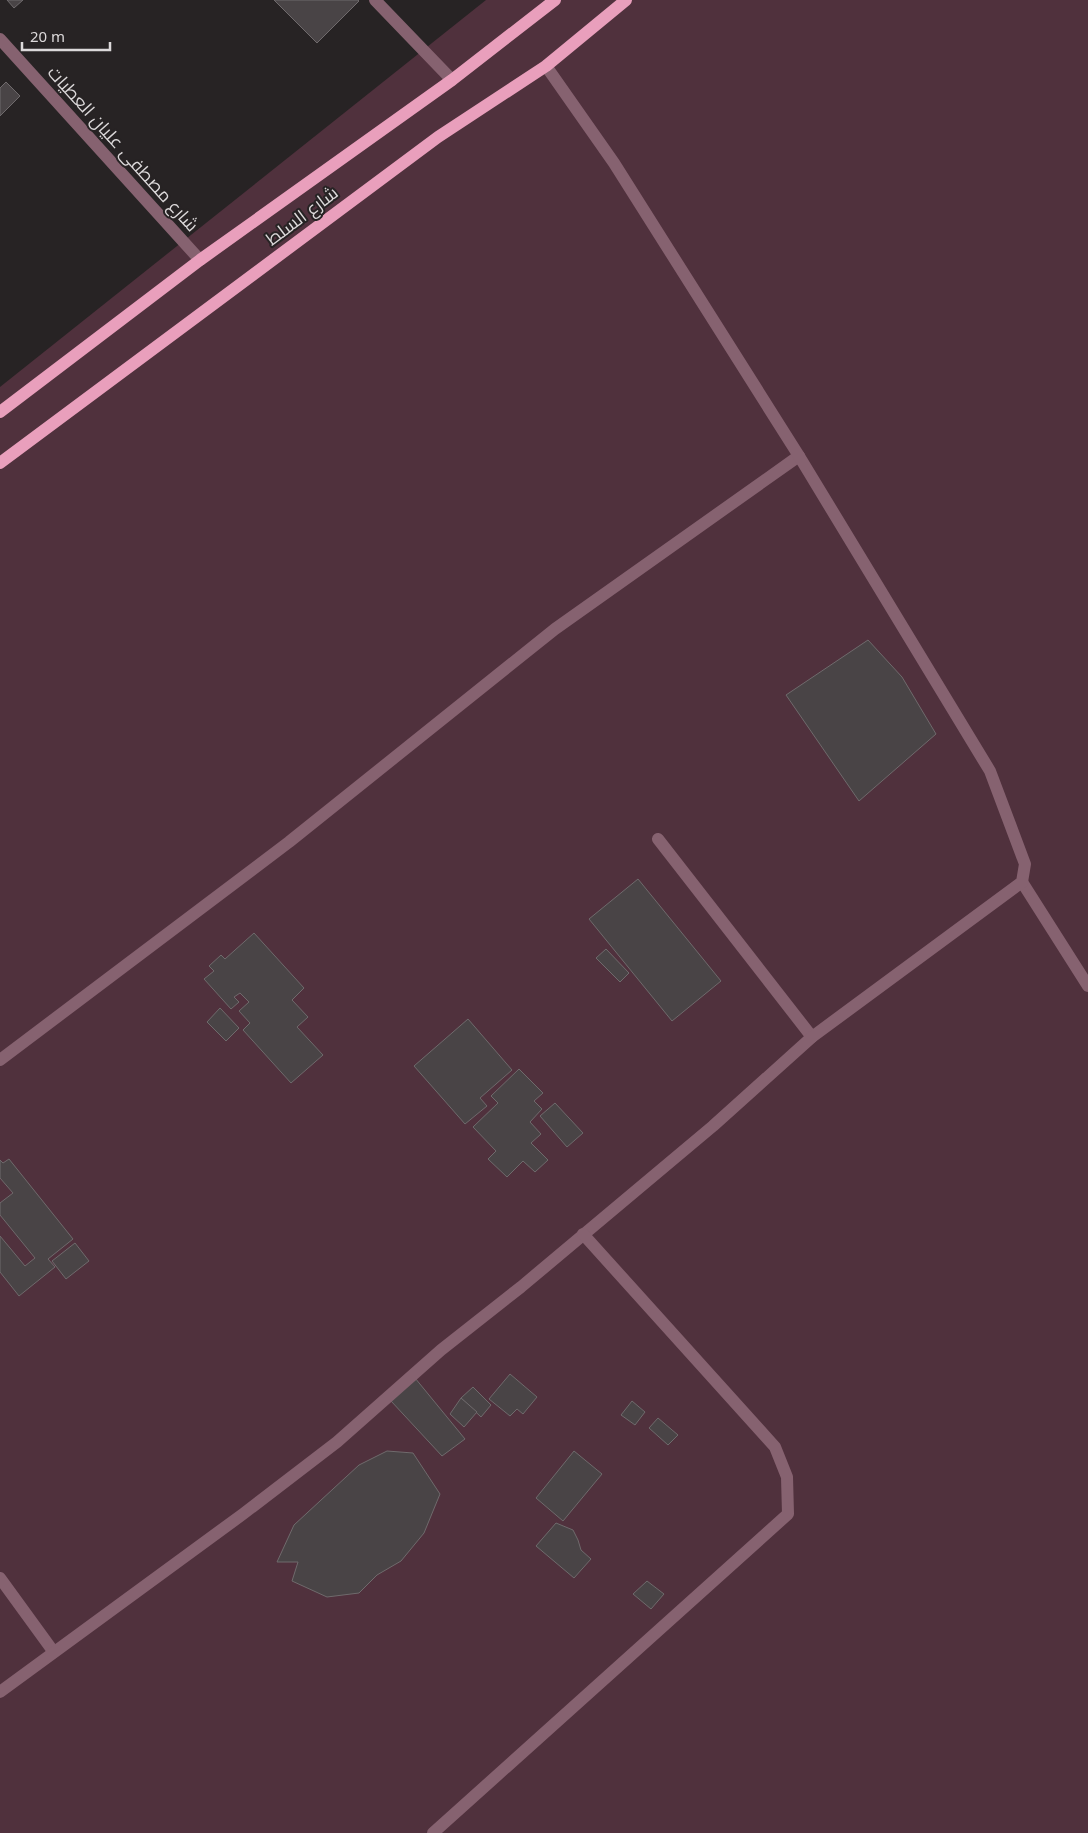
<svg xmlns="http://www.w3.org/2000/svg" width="1088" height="1833" viewBox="0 0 1088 1833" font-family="'Noto Sans',Cairo,sans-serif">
	<rect width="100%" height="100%" fill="#272324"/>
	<path fill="#50313d" d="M486 0H1088V1833H0V387Z"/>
	<g fill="#494446" stroke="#6f6a6c">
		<path d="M7 0H23L14 8Z"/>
		<path d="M274 0H358L359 1 317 43Z"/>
		<path d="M6 82 20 96 0 116V88Z"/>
		<path d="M868 640 902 677 936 734 859 801 786 695Z"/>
		<path d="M638 879 721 981 672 1021 589 919Z"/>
		<path d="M254 933 304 988 292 1000 308 1017 297 1027 323 1055 291 1083 243 1030 250 1023 239 1011 249 1002 240 993 234 997 239 1002 231 1009 204 979 214 971 209 966 221 955 225 959Z"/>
		<path d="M606 949 629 973 620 982 596 958Z"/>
		<path d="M220 1008 239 1028 226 1041 207 1022Z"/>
		<path d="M468 1019 512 1070 480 1098 487 1106 465 1124 414 1066Z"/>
		<path d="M519 1069 543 1093 534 1101 542 1109 530 1122 541 1134 531 1143 548 1160 535 1172 523 1161 507 1177 488 1159 496 1151 473 1127 498 1103 491 1096Z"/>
		<path d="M555 1103 583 1133 567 1147 540 1116Z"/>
		<path d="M9 1159 73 1239 48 1259 55 1267 19 1296 0 1272V1236L25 1266 35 1258 0 1215V1203L13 1193 0 1178V1160L3 1163Z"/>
		<path d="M75 1243 89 1261 66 1279 52 1261Z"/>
		<path d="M510 1374 537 1397 523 1414 517 1409 510 1416 489 1399Z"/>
		<path d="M415 1378 465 1439 442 1456 391 1401Z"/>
		<path d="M473 1387 491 1405 481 1417 461 1398Z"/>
		<path d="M461 1398 477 1412 464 1427 450 1414Z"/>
		<path d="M632 1401 645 1412 635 1425 621 1415Z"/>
		<path d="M658 1418 678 1435 668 1445 649 1428Z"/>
		<path d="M387 1451 413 1453 440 1494 424 1533 401 1561 377 1575 359 1593 327 1597 292 1581 298 1562H277L294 1525 359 1465Z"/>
		<path d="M574 1451 602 1474 563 1521 536 1498Z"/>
		<path d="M556 1523 573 1530 578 1540 581 1550 591 1559 574 1578 536 1546Z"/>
		<path d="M647 1581 664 1594 651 1609 633 1594Z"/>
	</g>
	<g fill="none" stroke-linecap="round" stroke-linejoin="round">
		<g stroke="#866270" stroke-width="12">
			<path d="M375 0 452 80"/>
			<path d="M0 39 200 260"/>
			<path d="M658 839 812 1037"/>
			<path d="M1022 882 1088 986"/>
			<path d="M0 1060 289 842 555 629 799 456"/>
			<path d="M0 1578 53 1651"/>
			<path d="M0 1692 243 1514 337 1442 441 1350 521 1287 713 1126 812 1037 1022 882 1025 864 990 771 799 456 614 163 546 66"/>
			<path d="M433 1833 788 1514 787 1477 775 1447 583 1234"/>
		</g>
		<g stroke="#e99fbc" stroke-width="12">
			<path d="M0 412 200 260 452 80 555 0"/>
			<path d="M0 463 438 137 546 66 626 0"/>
		</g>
	</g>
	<g text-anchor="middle" stroke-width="4" stroke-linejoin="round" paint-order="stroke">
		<g font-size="18" fill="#dcd9da" stroke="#272324">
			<text transform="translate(123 149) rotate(48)" y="6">شارع مصطفى عليان العطيات</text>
			<text transform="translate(302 216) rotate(-37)" y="6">شارع السلط</text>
		</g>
	</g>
	<path d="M22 42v8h88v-8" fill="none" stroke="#dcd9da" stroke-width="2.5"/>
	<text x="30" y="42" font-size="15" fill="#dcd9da" stroke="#272324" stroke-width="4" paint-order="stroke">20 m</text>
</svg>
